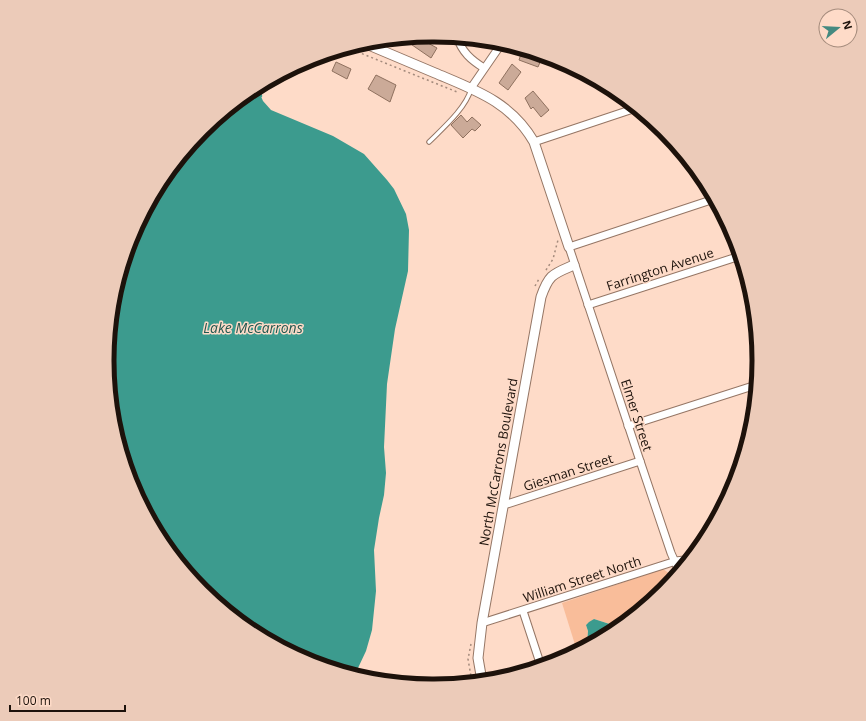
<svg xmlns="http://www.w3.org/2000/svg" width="866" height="721" viewBox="0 0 866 721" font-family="'Open Sans',sans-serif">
	<rect width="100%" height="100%" fill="#fedbc8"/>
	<path fill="#f9bd9a" d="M663 569 673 576 674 578 663 591 619 627 594 619 586 625 588 631 587 645 577 651 562 603Z"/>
	<g fill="#3c9b8e">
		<path d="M257 87 263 101 271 110 333 136 364 154 387 180 394 189 406 214 409 230 408 271 395 329 387 384 384 447 386 473 384 495 379 518 374 550 376 591 372 630 366 651 358 668 357 676 308 661 252 631 203 590 162 541 132 485 114 424 108 357 114 297 132 236 162 179 203 130Z"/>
		<path d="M594 619 619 627 614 631 587 645 588 631 586 625 589 622Z"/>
	</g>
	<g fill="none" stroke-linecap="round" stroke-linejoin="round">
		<path stroke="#3c9b8e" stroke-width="2.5" d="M258 87 261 96"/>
	</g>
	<g fill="#cbaa98" stroke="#8f715f">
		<path d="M417 37 437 48 431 58 402 38Z"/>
		<path d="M522 51 528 54 529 51 541 55 539 60H541L538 67 519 60Z"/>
		<path d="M336 62 351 69 347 79 332 71Z"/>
		<path d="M512 64 521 72 508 90 499 83Z"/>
		<path d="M376 75 396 85 390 102 368 89Z"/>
		<path d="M533 91 549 110 541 117 533 107 531 109 525 98Z"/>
		<path d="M461 115 467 122 472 117 481 125 475 131 472 129 463 138 451 125Z"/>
	</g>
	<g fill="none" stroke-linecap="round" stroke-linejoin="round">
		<g stroke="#957665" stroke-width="5.5">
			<path id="service" d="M429 142C443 128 466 108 471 89"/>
		</g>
		<g stroke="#957665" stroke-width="9">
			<g id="minor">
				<path d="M457 37C462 52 471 60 484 68"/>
				<path d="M471 88 502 43"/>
				<path d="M534 142 636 108"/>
				<path d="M588 305 740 256"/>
				<path d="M628 426 756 385"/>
				<path d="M504 505 640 461"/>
				<path d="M679 571 671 553 640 461 569 247 714 199"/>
				<path d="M523 611 541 666"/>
				<path d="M482 623 676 561 684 560 690 558"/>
			</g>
		</g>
		<g stroke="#957665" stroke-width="11">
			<g id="tertiary">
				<path d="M364 43C388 53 411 63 435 73 475 90 511 102 534 142L569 247"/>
				<path d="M482 681 478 658 482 623 541 297C549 274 553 274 574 265"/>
			</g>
		</g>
		<g stroke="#a38a7c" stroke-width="1.5" stroke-dasharray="2 3" stroke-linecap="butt">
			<path d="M348 48 457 92"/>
			<path d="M546 270 553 259 558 240"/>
			<path d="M535 286 539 279"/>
			<path d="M471 644 468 659 472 682"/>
		</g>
		<use href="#service" stroke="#fff" stroke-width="3.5"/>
		<use href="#minor" stroke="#fff" stroke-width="7"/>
		<use href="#tertiary" stroke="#fff" stroke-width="9"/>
	</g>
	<g text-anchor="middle" stroke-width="3" stroke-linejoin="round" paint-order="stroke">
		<g font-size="13" fill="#1d120b" stroke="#fedbc8">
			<text transform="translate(660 269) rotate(-18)" y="5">Farrington Avenue</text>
			<text transform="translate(637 415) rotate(72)" y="5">Elmer Street</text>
			<text transform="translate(498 462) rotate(-80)" y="5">North McCarrons Boulevard</text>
			<text transform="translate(568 472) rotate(-18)" y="5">Giesman Street</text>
			<text transform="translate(582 579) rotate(-18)" y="5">William Street North</text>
		</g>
		<g font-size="14" font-style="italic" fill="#235850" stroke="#fedbc8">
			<text x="253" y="333">Lake McCarrons</text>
		</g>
	</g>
	<path d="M0 0H866V721H0ZM432 42H434A318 318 0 0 1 752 360V361A318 318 0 0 1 434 679H432A318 318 0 0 1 114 361V360A318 318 0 0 1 432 42Z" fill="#eccbb9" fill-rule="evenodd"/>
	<path fill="none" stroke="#1d120b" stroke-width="5" d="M432 42H434A318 318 0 0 1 752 360V361A318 318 0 0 1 434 679H432A318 318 0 0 1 114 361V360A318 318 0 0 1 432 42Z"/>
	<g transform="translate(838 28) rotate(72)"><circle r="19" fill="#fedbc8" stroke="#a48b7c"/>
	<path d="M0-3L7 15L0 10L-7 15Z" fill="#458a80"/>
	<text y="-6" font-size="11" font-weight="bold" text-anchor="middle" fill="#1d120b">N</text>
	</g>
	<path d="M10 705v6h115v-6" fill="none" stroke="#1d120b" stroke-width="2"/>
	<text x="16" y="705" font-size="12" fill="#1d120b" stroke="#fedbc8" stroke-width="3" paint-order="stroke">100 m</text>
</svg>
